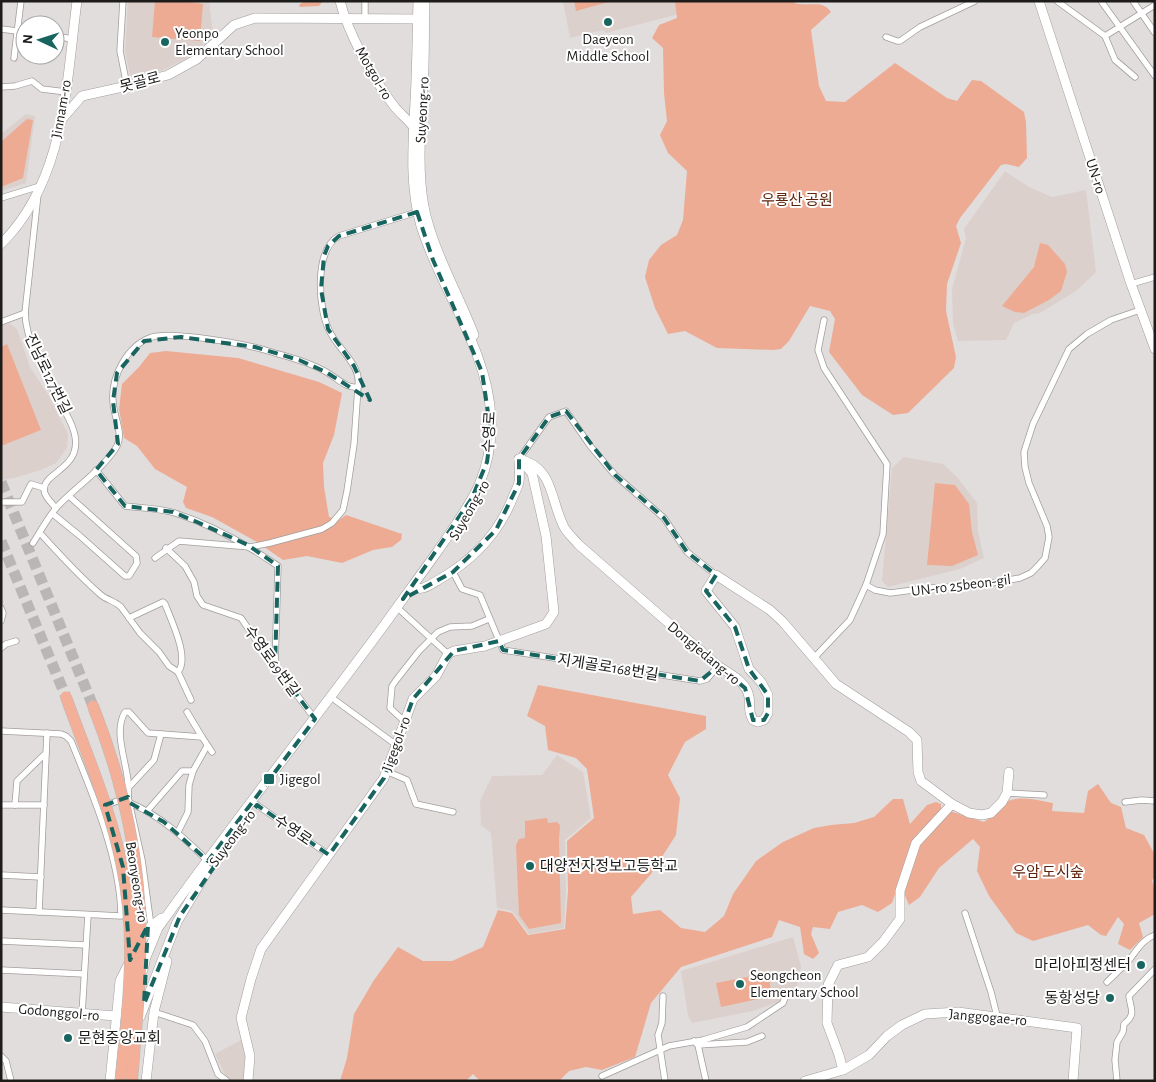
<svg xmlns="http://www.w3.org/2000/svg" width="1156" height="1082" viewBox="0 0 1156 1082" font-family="'Alegreya Sans','Noto Sans KR',sans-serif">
	<rect width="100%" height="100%" fill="#e1dddc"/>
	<g fill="#dcd0cc">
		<path d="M128 1H209L213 33 193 55 163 70 131 81 125 50Z"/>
		<path d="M563 1H675L679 14 606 33 603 30 570 38Z"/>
		<path d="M26 114 35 116 26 183 1 191V134Z"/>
		<path d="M1005 171 1029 187 1052 197 1086 190 1096 272 1076 291 1040 313 1033 314 1014 323 1006 340 958 341 953 323 952 289 966 238 964 229Z"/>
		<path d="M9 323 17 329 30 367 49 396 68 434 67 448 56 463 41 470 14 478 1 480V326Z"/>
		<path d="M904 457 943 464 957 477 977 503 978 532 984 558 960 569 888 587 882 581 892 468Z"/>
		<path d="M557 755 583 772 591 818 565 840 566 891 564 928 529 934 512 911 497 908 491 833 481 825 480 801 492 776 542 775Z"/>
		<path d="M793 937 801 966 795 996 753 1011 692 1023 688 1016 681 971Z"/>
		<path d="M243 1039 246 1056 245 1074 243 1081H231L225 1075 215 1054Z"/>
	</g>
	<g fill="#edab94">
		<path d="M155 1H182L203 4 200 41 152 37Z"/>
		<path d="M304 1H323L319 6 300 7 299 5Z"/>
		<path d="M574 1H612L576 11Z"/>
		<path d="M675 1H791C794 2 796 4 799 4 813 6 823 0 831 12L811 30 819 86 826 101 845 102 895 63 947 98 957 101 972 80 981 81 1024 112 1026 122 1027 158 1019 167 1006 164 1001 165 960 218 956 226 961 243 947 284 946 311 956 357 954 368 908 413 893 415 862 395 829 352 835 319 830 311 810 306 789 341 781 349 773 350 717 348 685 331 668 334 655 308 645 277 649 260 661 245 677 235 683 220 687 171 668 153 660 135 667 121 664 93 663 48 652 38 659 25 677 18Z"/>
		<path d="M27 119 33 120 23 178 1 187V142Z"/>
		<path d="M1040 243 1048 245 1065 264 1067 272 1061 291 1049 300 1024 313 1015 312 1002 306 1034 267Z"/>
		<path d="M7 344 41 430 1 446V347Z"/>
		<path d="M166 351 238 358 319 382 342 393 334 435 323 463 324 487 329 517 339 520 346 515 402 534 401 540 392 547 373 550 342 563 307 556 283 560 257 542 212 517 186 508 183 502 187 487 155 469 137 446 124 438 119 409 122 384 139 367 150 353Z"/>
		<path d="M935 483 955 485 969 504 972 532 978 555 952 566 927 565Z"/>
		<path d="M538 685 706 716V729L685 742 668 775 680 798 676 835 651 874 631 897 633 914 660 910 681 928 705 932 724 916 733 894 756 861 783 842 814 828 831 825 854 823 874 817 893 799H903L910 824 927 805 936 802 941 804V811L913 843 892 903 878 912 862 905 838 912 830 929 813 927 811 934 819 953 813 959 804 954 800 927 779 920 772 937 681 967 651 1003 635 1057 602 1070 586 1067 569 1071 559 1081H480L473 1074 466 1081H340L347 1058 354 1014 374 980 398 947 423 961H452L483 947 498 910 512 913 528 935 565 929 568 891 567 841 594 818 587 769 576 758 548 750 545 726 527 716Z"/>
		<path d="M1098 784 1111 803 1121 807 1126 828 1144 835 1155 855V877L1152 880 1155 894V914L1139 923 1143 937 1130 950 1118 944 1124 924 1118 917 1106 936 1101 935 1088 925 1033 941 1016 933 989 896 977 871 980 847 973 839 939 868 920 897 909 905 903 891 920 844 950 811 984 822C993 816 998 809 1005 803 1017 794 1040 801 1053 803L1052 811 1084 813 1088 791Z"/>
		<path d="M547 818 548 823 557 822 560 825 559 840 561 923 529 929 519 915 516 845 519 839 525 838V821Z"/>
		<path d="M768 973 772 996 721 1007 716 983Z"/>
	</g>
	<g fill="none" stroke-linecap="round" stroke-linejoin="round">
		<g stroke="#bab6b5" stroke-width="11" stroke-dasharray="11 5.5" stroke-linecap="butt">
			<path d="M1 482 93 706"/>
			<path d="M1 541 66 697"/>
		</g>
		<g stroke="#a19e9c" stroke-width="7">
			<g id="street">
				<path d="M123 1 120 51 127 86"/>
				<path d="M1057 1 1105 36 1115 60 1135 77"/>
				<path d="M1101 1 1155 76"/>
				<path d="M1133 1 1155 33"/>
				<path d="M365 18V1"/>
				<path d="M1 29 25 32"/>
				<path d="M55 36 72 39"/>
				<path d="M1105 36 1155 5"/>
				<path d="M886 37 897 41H900L920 27 975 1"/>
				<path d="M14 58 21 1"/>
				<path d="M1 87 15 86 32 81 42 89 66 92"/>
				<path d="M38 194 25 313C27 347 46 374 61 404 66 414 73 424 75 436 81 468 45 472 44 489 44 497 52 503 56 508"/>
				<path d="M1 198 40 186"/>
				<path d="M1131 284 1155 277"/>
				<path d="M1 322 25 313"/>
				<path d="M519 459 549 417 566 411 591 447 615 475 664 518 687 552 716 575"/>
				<path d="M96 470 125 506C141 508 159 508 175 513 212 525 246 544 278 566L275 666"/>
				<path d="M1 502H22L31 484 44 488"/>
				<path d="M53 514 80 536 125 576H129L137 563 136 556 69 496"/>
				<path d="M40 533C59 554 79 576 101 595 107 600 115 601 121 607L140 633 159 652 169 666 178 672 191 700"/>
				<path d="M33 543C40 532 47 519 56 508 75 487 102 471 117 446 124 433 113 415 113 401 111 377 127 345 152 337 173 331 246 344 268 351 288 357 310 362 328 373 338 379 347 389 358 387 362 364 337 349 329 330 318 308 314 250 339 236L417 212"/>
				<path d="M166 548 185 566 194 582 197 596 203 605 241 618 263 650 315 719"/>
				<path d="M155 558 179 541 250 547 270 543 322 529 332 523 343 510 347 491 354 444 358 387"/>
				<path d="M453 572 462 589 480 595 503 650 700 681 707 679 718 666"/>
				<path d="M866 585 875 590 890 593 929 588 975 586 1020 578 1031 573 1038 566 1045 558 1049 537 1047 526 1029 483 1025 467 1024 452 1033 424 1069 349 1087 334 1111 320 1140 310"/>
				<path d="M1 608 3 613 1 621"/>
				<path d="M401 611 448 654"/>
				<path d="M129 618 163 602 165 604C171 620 190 658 178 672"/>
				<path d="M1 648 6 644 16 641"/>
				<path d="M814 658 850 620 866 585 883 534 887 464 824 368 818 350 824 320"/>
				<path d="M335 700 395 744"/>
				<path d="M187 712 202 737"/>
				<path d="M404 721 390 708 392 686 397 679 419 651 438 632 450 627 472 626 489 619"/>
				<path d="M1 731 61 734 66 736 71 741C92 792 121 861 121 916L1 910"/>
				<path d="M386 771 407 780 416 804 453 812"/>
				<path d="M130 786 154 760 161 734"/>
				<path d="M1007 793 1044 795"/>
				<path d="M128 797C132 771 111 735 125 712H129L148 733 202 737 212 752"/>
				<path d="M1125 802 1142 800 1155 801"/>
				<path d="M130 803C161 816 184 838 208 861"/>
				<path d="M1 805H44"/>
				<path d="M15 805 17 781 46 753"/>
				<path d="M257 805 329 855"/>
				<path d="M104 806 128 797 142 860 151 926"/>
				<path d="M148 810 182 771H193"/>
				<path d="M178 832 188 812 189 785 193 771 207 746"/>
				<path d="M1 875 41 877"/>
				<path d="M39 912 47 733"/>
				<path d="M965 913 991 992 997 1016"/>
				<path d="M1 941 86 945"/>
				<path d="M1 970 84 974"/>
				<path d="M1107 982C1115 974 1123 967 1130 959 1137 950 1143 939 1155 935"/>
				<path d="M663 996 662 1023 658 1035 665 1081"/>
				<path d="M154 1012 193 1025 205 1041 218 1074 227 1081"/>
				<path d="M82 1014 88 915"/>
				<path d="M694 1041 698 1045 747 1042 762 1036"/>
				<path d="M698 1045 706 1081"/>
				<path d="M1 1056 6 1061 11 1081"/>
				<path d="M602 1076 669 1046 703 1040 747 1027 783 1003 786 995"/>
				<path d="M1117 1081 1115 1060 1117 1042 1123 1032 1124 1024C1137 1014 1130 1008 1129 996L1155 969"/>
			</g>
		</g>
		<g stroke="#a19e9c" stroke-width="10">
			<g id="secondary">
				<path d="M340 1C348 33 373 79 394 106 400 114 409 120 415 129"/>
				<path d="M425 1C424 30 425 60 423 89 421 128 417 168 424 207 433 251 458 293 474 335"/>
				<path d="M1039 1 1131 284 1155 349"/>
				<path d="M62 119 82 96 127 86 168 75 197 59 234 25 255 18 422 19"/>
				<path d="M1 244C65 181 66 85 77 1"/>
				<path d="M519 459C554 467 550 500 564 527 567 533 574 539 579 545L718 666C729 673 747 682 749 697 751 707 747 709 753 720L758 722 764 720 768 713V695L761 682 749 669 735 627 706 591 716 575 770 610 783 622 836 684 909 732 917 740 918 772 921 781 952 804 969 813 982 815 991 813 1002 802 1007 793 1009 772"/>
				<path d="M412 587C422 592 431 584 440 579 473 560 499 533 513 497 515 492 518 487 519 482 520 475 519 467 519 459"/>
				<path d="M140 943 151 926 162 918"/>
				<path d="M143 970 146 957 158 928C231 825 310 726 385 624 402 600 420 576 437 552 452 530 468 509 479 485 488 464 492 441 491 418 488 349 441 291 421 226 409 184 413 144 415 101 417 68 417 35 418 1"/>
				<path d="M1 1007 116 1016"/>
				<path d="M140 1017 177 922 208 870"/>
				<path d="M843 1070 839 1055 827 1023 828 985 838 965 868 957 883 942 900 919V891L916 843 952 804"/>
				<path d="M110 1081 120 981 129 963"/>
				<path d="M146 1081 154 1012 167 961"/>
				<path d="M248 1081 250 1056 241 1018 251 979 261 949 384 778 413 699 436 676 448 654 454 651 485 646 546 624 554 612 546 536 532 473 519 459"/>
				<path d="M805 1081 843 1070 869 1055 887 1036 902 1025 925 1014 958 1012 1077 1028 1073 1081"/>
			</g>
		</g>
		<use href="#street" stroke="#fff" stroke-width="5.5"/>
		<use href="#secondary" stroke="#fff" stroke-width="9"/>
		<g stroke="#bbb" stroke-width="12" stroke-linecap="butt">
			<g id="highway-bridge">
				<path d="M66 697C86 753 111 809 122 867 137 937 128 1008 121 1079"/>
				<path d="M93 706C120 774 138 848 140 921 142 974 136 1028 132 1081"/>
			</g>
		</g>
		<use href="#highway-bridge" stroke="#f3af97" stroke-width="11"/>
	</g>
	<path fill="none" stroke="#186560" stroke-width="4" stroke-dasharray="10 6" stroke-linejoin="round" d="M417 212 433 260 482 372 491 433 487 462 472 498 403 599 453 572 496 530 519 483V459L549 417 566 411 615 475 664 518 687 552 716 575 706 591 735 627 749 669 768 695V713L764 720H753L745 688 718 666 700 681 503 650 499 641 454 651 413 699 384 778 329 855 257 805 180 916 144 1004 148 925 130 960 123 867 105 805 128 797 130 803 164 822 208 861 315 719 275 666 278 566 248 545 197 522 173 512 125 506 96 470 118 444 113 401 117 373 144 341 181 337 255 347 299 360 326 372 370 400 354 366 328 329 321 289 324 256 328 246 339 236Z"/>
	<g fill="#186560" stroke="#fff" stroke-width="2">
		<circle cx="608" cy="22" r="5"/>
		<circle cx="165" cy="42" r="5"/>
		<rect x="263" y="773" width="12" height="12" rx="2.5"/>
		<circle cx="530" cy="866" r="5"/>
		<circle cx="1141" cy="965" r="5"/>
		<circle cx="740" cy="984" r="5"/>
		<circle cx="1110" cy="998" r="5"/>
		<circle cx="68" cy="1038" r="5"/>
	</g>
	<g text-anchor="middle" stroke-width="4" stroke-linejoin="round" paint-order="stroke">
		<g font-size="15" fill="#1d1c1b" stroke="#fff" text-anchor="start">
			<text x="175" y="38">Yeonpo<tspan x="175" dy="17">Elementary School</tspan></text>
			<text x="608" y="44" text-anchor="middle">Daeyeon<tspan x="608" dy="17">Middle School</tspan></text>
			<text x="280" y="784">Jigegol</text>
			<text x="540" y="871">대양전자정보고등학교</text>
			<text x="1131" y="970" text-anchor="end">마리아피정센터</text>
			<text x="750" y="980">Seongcheon<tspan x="750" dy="17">Elementary School</tspan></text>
			<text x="1100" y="1003" text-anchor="end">동항성당</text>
			<text x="78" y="1043">문현중앙교회</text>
		</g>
		<g font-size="15" fill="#1d1c1b" stroke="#fff">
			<text transform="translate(374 73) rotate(60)" y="5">Motgol-ro</text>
			<text transform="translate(140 82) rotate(-15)" y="5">못골로</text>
			<text transform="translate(61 109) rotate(-80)" y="5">Jinnam-ro</text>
			<text transform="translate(422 110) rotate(-87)" y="5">Suyeong-ro</text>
			<text transform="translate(1096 176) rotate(72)" y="5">UN-ro</text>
			<text transform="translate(48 374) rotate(64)" y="5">진남로127번길</text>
			<text transform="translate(489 432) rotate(-87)" y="5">수영로</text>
			<text transform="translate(469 510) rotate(-60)" y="5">Suyeong-ro</text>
			<text transform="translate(961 585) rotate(-7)" y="5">UN-ro 25beon-gil</text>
			<text transform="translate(704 653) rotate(40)" y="5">Dongjedang-ro</text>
			<text transform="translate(272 661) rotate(54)" y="5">수영로69번길</text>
			<text transform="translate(608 667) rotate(9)" y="5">지게골로168번길</text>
			<text transform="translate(396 744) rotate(-70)" y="5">Jigegol-ro</text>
			<text transform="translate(293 830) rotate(34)" y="5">수영로</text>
			<text transform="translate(232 838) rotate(-53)" y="5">Suyeong-ro</text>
			<text transform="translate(137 882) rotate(81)" y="5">Beonyeong-ro</text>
			<text transform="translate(59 1012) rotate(5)" y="5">Godonggol-ro</text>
			<text transform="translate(988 1017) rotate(5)" y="5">Janggogae-ro</text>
		</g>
		<g font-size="15" fill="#5f250f" stroke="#fff">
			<text x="797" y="205">우룡산 공원</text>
			<text x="1048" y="877">우암 도시숲</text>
		</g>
	</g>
	<rect width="1156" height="1082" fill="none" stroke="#1d1c1b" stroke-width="5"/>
	<g transform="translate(40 40) rotate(274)"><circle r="24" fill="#ffffff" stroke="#a5a4a4"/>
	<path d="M0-4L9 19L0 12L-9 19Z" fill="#186560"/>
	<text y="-8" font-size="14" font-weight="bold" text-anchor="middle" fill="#1d1c1b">N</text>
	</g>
</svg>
